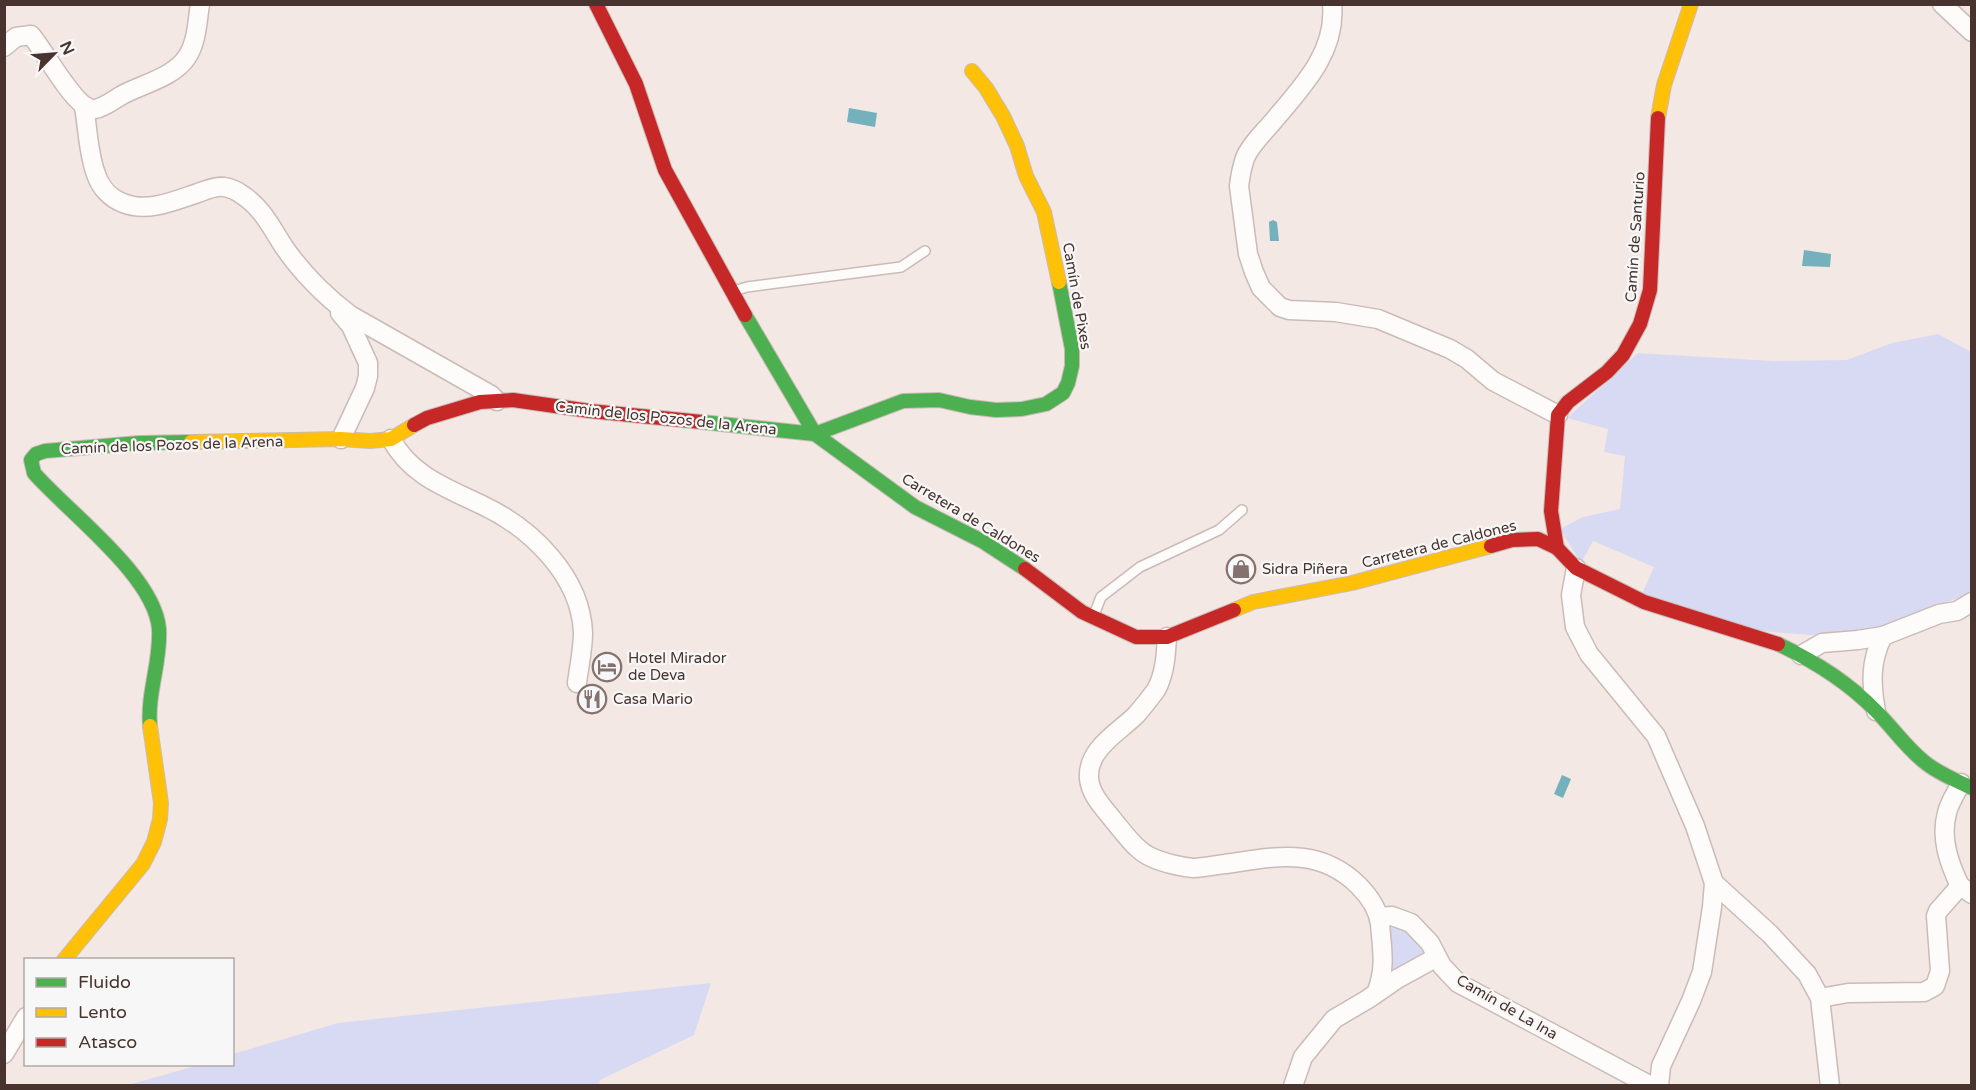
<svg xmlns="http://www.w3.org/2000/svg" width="1976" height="1090" viewBox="0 0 1976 1090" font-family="'Varela Round',sans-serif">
	<rect width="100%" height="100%" fill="#f4e8e4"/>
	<g fill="#d8daf3">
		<path d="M1938 334 1971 352V593L1879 628 1853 633 1811 635 1760 631 1642 594 1654 567 1593 541 1581 563 1560 529 1583 517 1620 509 1625 456 1604 452 1608 429 1567 418 1638 353 1773 361 1847 360 1892 343Z"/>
		<path d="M1386 921 1409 930 1429 956 1394 976Z"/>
		<path d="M711 983 694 1035 600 1080 599 1085H128L199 1065 232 1064 233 1054 338 1023Z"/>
	</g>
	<g fill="#74b1bd">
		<path d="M849 108 877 113 875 127 847 122Z"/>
		<path d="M1273 220 1277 222 1279 241H1270L1269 222Z"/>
		<path d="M1804 250 1831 254 1830 267 1802 266Z"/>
		<path d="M1562 775 1571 779 1563 798 1554 794Z"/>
	</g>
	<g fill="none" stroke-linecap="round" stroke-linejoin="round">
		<g stroke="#cabbb7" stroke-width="12">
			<g id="lane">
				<path d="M734 291 747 287 901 267 925 251"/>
				<path d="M1094 615 1101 597 1140 567 1219 530 1242 510"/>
			</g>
		</g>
		<g stroke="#cabbb7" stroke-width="21">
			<g id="street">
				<path d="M1332 4C1337 54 1299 90 1270 125 1261 135 1250 146 1245 158 1242 167 1240 177 1239 186L1248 254 1254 272 1261 288 1280 307 1289 310 1336 312 1378 319 1450 349 1467 359 1493 381 1558 415"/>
				<path d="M1942 4 1972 32"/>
				<path d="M4 47 16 37 31 35C45 52 71 100 87 107 90 109 92 110 95 109 106 107 114 99 124 94 143 84 174 77 187 57 197 42 197 23 200 4"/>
				<path d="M84 107C88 129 88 153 96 174 100 187 110 198 123 203 147 213 174 201 198 193 206 190 215 186 224 187 230 188 237 191 241 194 262 207 271 227 284 247 302 273 325 296 350 315L491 395 497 401"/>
				<path d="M340 313 351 326 368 363V376L365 388 341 439"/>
				<path d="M391 439C411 476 447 488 482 505 531 528 581 576 583 633 583 649 579 667 577 683"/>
				<path d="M1576 568 1571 595 1575 627 1589 654 1656 736 1695 826 1714 883 1712 907 1702 972 1691 1001 1661 1066 1659 1086"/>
				<path d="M1167 637C1166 654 1165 674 1156 690 1150 698 1143 707 1136 715 1119 732 1087 749 1089 778 1090 795 1105 809 1114 821 1125 834 1137 852 1153 858 1164 863 1182 867 1193 868 1204 868 1215 865 1225 864 1275 857 1318 846 1358 885 1369 896 1378 908 1380 924 1382 949 1386 967 1377 991"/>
				<path d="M1801 655 1822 643 1858 640 1883 636 1939 614 1957 611 1972 602"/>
				<path d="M1876 711C1871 684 1870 661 1883 636"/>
				<path d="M1714 883 1770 934 1807 974 1820 998 1830 1086"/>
				<path d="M1960 886C1949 863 1940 838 1947 813 1949 803 1956 793 1961 783"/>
				<path d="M1379 917 1392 916 1411 923 1430 943 1442 966 1458 983 1651 1086"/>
				<path d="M1820 998 1848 993 1924 992 1935 986 1940 971 1936 916 1938 911 1960 886 1972 894"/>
				<path d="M4 1054 26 1017"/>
				<path d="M1293 1086 1303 1057 1334 1019 1368 999 1397 979 1437 957"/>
			</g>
		</g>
		<g stroke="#cabbb7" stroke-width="16">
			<g id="fast">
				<path d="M745 315 815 434 915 507 982 541 1025 569"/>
				<path d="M702 422 815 434 903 401 939 400 970 407 996 410 1022 409 1046 404 1063 393 1068 383 1072 366V349L1059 282"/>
				<path d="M1778 644C1814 661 1849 683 1876 711 1894 729 1907 749 1927 764 1940 774 1957 781 1972 788"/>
				<path d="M150 726C147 693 161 662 159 629 155 576 68 512 34 473L31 460 36 454 45 451 139 443 191 442"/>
			</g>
		</g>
		<g stroke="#cabbb7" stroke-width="16">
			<g id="slow">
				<path d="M972 71 986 88 1003 116 1017 146 1026 176 1044 212 1059 282"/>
				<path d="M1658 118 1664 85 1691 4"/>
				<path d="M191 442 341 439 370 441 391 439 414 425"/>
				<path d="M1234 610 1253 602 1352 583 1491 546"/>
				<path d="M64 960 143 864 154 842 160 819 161 803 150 726"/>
			</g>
		</g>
		<g stroke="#cabbb7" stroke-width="16">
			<g id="jam">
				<path d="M596 4 636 84 665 170 745 315"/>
				<path d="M414 425 427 418 480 402 513 400 590 411 702 422"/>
				<path d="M1491 546 1512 540 1538 539 1557 548 1576 568 1644 602 1778 644"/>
				<path d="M1557 548 1551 511 1558 415 1568 402 1607 372 1623 355 1640 324 1650 290 1658 118"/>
				<path d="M1025 569 1082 612 1136 637H1167L1234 610"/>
			</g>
		</g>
		<use href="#lane" stroke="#fdfcfb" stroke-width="9"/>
		<use href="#street" stroke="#fdfcfb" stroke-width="18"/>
		<use href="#fast" stroke="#4caf50" stroke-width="14"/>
		<use href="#slow" stroke="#ffc107" stroke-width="14"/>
		<use href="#jam" stroke="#c62828" stroke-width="14"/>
	</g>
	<defs>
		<g id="shop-ring" transform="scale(1.5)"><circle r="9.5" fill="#f7f7f7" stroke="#85726e" stroke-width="1.5"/><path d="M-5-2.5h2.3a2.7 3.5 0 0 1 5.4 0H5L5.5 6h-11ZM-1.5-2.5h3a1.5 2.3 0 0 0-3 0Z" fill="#85726e"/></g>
		<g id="hotel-ring" transform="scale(1.5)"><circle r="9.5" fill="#f7f7f7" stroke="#85726e" stroke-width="1.5"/><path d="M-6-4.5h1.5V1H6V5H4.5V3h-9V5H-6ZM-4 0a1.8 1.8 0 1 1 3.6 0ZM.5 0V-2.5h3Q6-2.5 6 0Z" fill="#85726e"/></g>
		<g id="restaurant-ring" transform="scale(1.5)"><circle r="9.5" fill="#f7f7f7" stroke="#85726e" stroke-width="1.5"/><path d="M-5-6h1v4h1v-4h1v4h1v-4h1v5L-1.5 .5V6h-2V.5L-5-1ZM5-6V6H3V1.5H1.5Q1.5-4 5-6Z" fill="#85726e"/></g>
	</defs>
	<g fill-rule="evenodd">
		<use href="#shop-ring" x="1241" y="569"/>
		<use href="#hotel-ring" x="607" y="667"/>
		<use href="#restaurant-ring" x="592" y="699"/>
	</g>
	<g text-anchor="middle" stroke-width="4.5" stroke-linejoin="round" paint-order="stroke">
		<g font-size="15" fill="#49332e" stroke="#f7f7f7">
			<text transform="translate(1635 237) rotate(-86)" y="5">Camín de Santurio</text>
			<text transform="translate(1077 296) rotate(80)" y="5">Camín de Pixes</text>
			<text transform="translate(666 418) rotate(6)" y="5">Camín de los Pozos de la Arena</text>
			<text transform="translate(172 445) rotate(-2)" y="5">Camín de los Pozos de la Arena</text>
			<text transform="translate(971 518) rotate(31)" y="5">Carretera de Caldones</text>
			<text transform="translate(1439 544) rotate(-14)" y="5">Carretera de Caldones</text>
			<text transform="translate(1507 1007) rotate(30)" y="5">Camín de La Ina</text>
		</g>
		<g font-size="15" fill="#49332e" stroke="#f7f7f7" text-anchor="start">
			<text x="1262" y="574">Sidra Piñera</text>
			<text x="628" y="663">Hotel Mirador<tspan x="628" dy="17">de Deva</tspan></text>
			<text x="613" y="704">Casa Mario</text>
		</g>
	</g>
	<rect width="1976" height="1090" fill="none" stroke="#49332e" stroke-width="12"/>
	<rect x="24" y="958" width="210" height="108" fill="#f7f7f7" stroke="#b1a9a7" stroke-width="1.5"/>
	<rect x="36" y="978" width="30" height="9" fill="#4caf50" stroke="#b1a9a7" stroke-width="1.5"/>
	<text x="78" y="988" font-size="18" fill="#49332e">Fluido</text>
	<rect x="36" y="1008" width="30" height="9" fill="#ffc107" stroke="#b1a9a7" stroke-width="1.5"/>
	<text x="78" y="1018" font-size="18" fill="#49332e">Lento</text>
	<rect x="36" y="1038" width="30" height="9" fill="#c62828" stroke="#b1a9a7" stroke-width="1.5"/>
	<text x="78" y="1048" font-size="18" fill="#49332e">Atasco</text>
	<g transform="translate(54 54) rotate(65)" stroke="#f7f7f7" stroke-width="4.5" paint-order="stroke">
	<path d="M0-4.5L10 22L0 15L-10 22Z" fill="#49332e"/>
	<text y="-9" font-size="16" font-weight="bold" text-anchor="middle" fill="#49332e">N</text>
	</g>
</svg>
